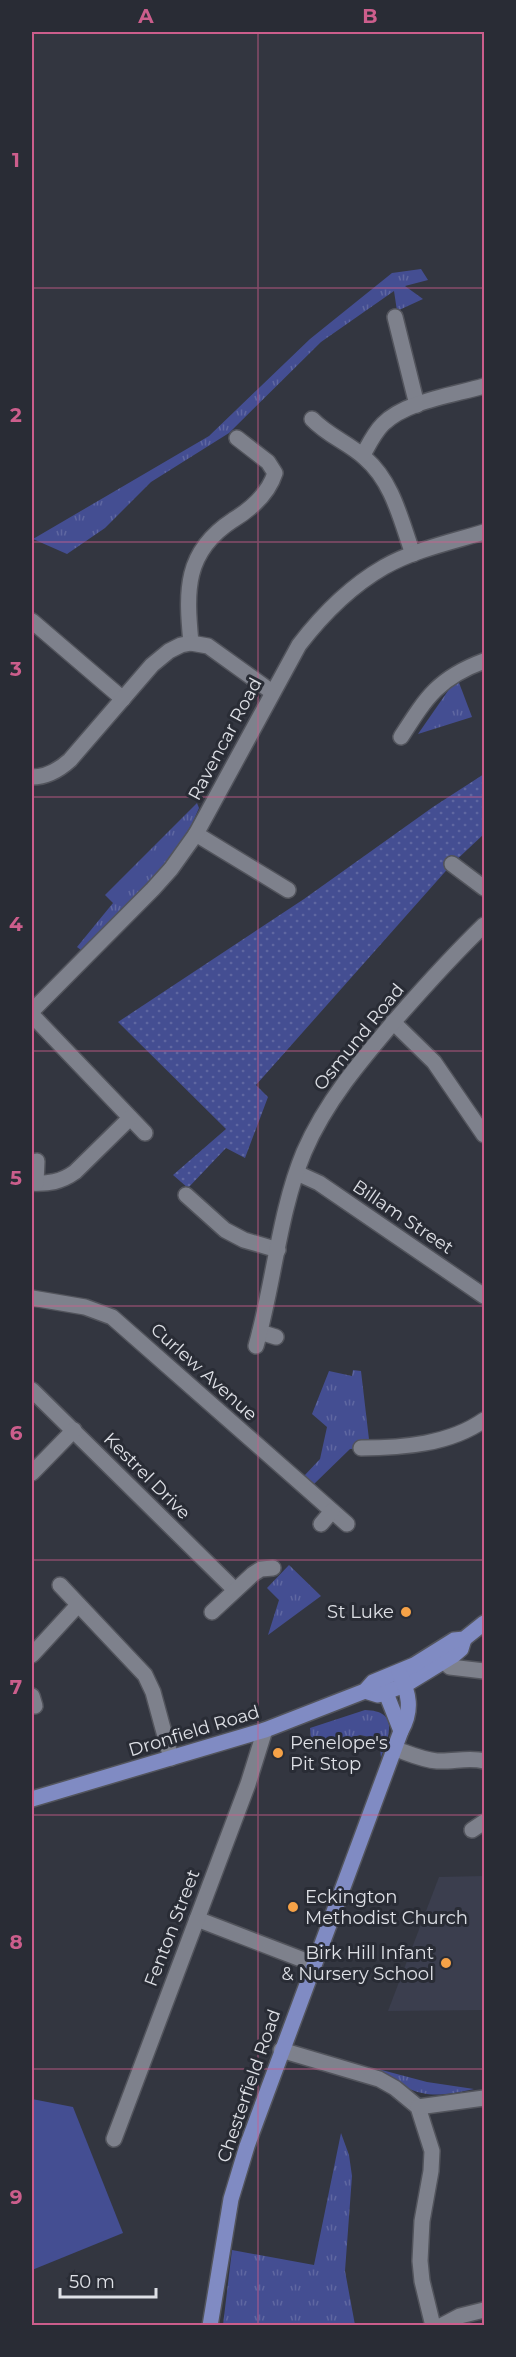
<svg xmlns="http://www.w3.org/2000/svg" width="516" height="2357" viewBox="0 0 516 2357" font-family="Montserrat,sans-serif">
	<defs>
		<pattern id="grass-tufts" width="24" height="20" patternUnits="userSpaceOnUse" patternTransform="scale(1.5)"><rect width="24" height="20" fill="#444e92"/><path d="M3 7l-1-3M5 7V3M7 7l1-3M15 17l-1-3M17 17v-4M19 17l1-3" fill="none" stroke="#5f67a1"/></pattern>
		<pattern id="park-dots" width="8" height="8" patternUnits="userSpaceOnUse" patternTransform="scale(1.5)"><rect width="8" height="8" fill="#444e92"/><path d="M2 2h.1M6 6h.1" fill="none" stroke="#5f67a1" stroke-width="1.8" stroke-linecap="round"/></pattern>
	</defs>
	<rect width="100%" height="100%" fill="#333640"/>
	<path fill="#3b3e4e" d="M484 1876V2010L388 2011 439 1877Z"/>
	<g fill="url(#grass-tufts)">
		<path d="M421 269 428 280 405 286 423 299 397 311 394 291 321 342 229 433 151 482 105 528 67 554 33 539 209 436 310 339 392 273Z"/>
		<path d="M458 680 472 717 418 734 452 685Z"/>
		<path d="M197 803 199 808 192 824 166 865 81 950 77 947 113 903 105 895Z"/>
		<path d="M353 1370 361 1371 370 1448 350 1449 313 1485 304 1476 320 1459 327 1427 312 1414 329 1371 352 1376Z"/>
		<path d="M289 1565 321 1596 268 1635 279 1600 267 1588Z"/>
		<path d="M365 1710C400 1711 389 1735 381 1758L379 1739 360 1735 312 1751 310 1728Z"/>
		<path d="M378 2069 427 2082 474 2089C430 2099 414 2097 378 2069Z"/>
		<path d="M341 2133 349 2155 352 2176 345 2271 355 2325H223L232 2250 314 2265Z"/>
	</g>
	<path fill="url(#park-dots)" d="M484 774V834L452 864 256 1085 268 1097 245 1158 226 1148 188 1188 173 1175 226 1129 118 1022 304 899 433 807Z"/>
	<path fill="#444e92" d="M32 2099 73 2107 123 2233 32 2270Z"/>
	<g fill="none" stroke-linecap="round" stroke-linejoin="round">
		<g stroke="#52545c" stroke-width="18">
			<g id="minor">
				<path d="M395 317 417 405"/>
				<path d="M312 419C328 436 349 443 365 458 393 482 401 521 413 554"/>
				<path d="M363 455C369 444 374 433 383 424 406 401 454 395 484 386"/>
				<path d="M32 621 123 699"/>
				<path d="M191 643C186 591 184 552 233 520 251 509 268 495 275 473L268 462 237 438"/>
				<path d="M401 737C426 698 438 678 484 661"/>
				<path d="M32 777C47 777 59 770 70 760L152 665 169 651 181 645 191 643 208 646 272 692"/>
				<path d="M196 834 288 890"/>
				<path d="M452 864 484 888"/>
				<path d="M32 1011 153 889 171 869 196 834 299 645C322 615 351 586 384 567 414 550 451 542 484 532"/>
				<path d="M32 1015 145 1133"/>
				<path d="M393 1022 434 1062 484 1135"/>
				<path d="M297 1173 319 1183 484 1296"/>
				<path d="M32 1183C48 1184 61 1182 75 1172L130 1118"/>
				<path d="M36 1183 37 1161"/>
				<path d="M186 1195 225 1230 244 1240 278 1250"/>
				<path d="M32 1298 85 1307 112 1317 347 1524"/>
				<path d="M260 1332 276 1337"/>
				<path d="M256 1346C274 1283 279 1212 304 1152 326 1101 362 1059 397 1018 425 986 454 954 484 925"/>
				<path d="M32 1390 235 1590"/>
				<path d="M361 1448C403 1448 450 1444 484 1420"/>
				<path d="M32 1473 74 1430"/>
				<path d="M321 1524 332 1511"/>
				<path d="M60 1585 145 1675 153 1692 171 1758"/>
				<path d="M212 1612 253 1574 261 1569 273 1568"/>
				<path d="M434 1653 450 1667 484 1671"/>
				<path d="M32 1655 78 1605"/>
				<path d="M32 1696 35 1706"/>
				<path d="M396 1749C410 1754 423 1760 437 1761 453 1762 469 1757 484 1761"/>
				<path d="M472 1830 484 1822"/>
				<path d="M197 1919 314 1964"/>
				<path d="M281 2050 379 2079 395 2088 418 2107 432 2151 431 2171 422 2221 420 2261 422 2281 433 2326"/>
				<path d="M418 2107 484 2098"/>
				<path d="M114 2139 248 1784 265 1730"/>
				<path d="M441 2326 460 2316 484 2310"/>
			</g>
		</g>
		<g stroke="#52545c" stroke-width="18">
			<g id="major">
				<path d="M382 1683 401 1731"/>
				<path d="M365 1691 378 1695 405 1685 454 1655 461 1649 464 1639"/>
				<path d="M32 1799 265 1730 365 1691 373 1682 414 1665 454 1640 464 1639 484 1623"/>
				<path d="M210 2326 231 2199 247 2146 401 1731C413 1710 409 1693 399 1672"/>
			</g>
		</g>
		<use href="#minor" stroke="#7e818c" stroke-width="15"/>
		<use href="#major" stroke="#808bc3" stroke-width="15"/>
	</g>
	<path fill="none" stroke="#cc5e8c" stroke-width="1.5" stroke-opacity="0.55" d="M258 32V2326M32 288H484M32 542H484M32 797H484M32 1051H484M32 1306H484M32 1560H484M32 1815H484M32 2069H484"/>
	<g fill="#f6a247" stroke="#292c35" stroke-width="2">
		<circle cx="406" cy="1612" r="6"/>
		<circle cx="278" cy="1753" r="6"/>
		<circle cx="293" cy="1907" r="6"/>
		<circle cx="446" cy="1963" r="6"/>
	</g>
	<g text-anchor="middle" stroke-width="6" stroke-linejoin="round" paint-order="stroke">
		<g font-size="18" fill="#dee0e6" stroke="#292c35">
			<text transform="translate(225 739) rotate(-62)" y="6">Ravencar Road</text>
			<text transform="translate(359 1037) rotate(-51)" y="6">Osmund Road</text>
			<text transform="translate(403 1217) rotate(34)" y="6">Billam Street</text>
			<text transform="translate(204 1372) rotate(42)" y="6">Curlew Avenue</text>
			<text transform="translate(147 1476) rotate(45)" y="6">Kestrel Drive</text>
			<text transform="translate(194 1731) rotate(-17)" y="6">Dronfield Road</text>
			<text transform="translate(172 1928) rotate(-69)" y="6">Fenton Street</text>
			<text transform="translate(249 2086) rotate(-71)" y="6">Chesterfield Road</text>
		</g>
		<g font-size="18" fill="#dee0e6" stroke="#292c35" text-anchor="end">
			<text x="394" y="1618">St Luke</text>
			<text x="290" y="1749" text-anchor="start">Penelope's<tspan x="290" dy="21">Pit Stop</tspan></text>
			<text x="305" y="1903" text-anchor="start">Eckington<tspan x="305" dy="21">Methodist Church</tspan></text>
			<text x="434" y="1959">Birk Hill Infant<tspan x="434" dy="21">&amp; Nursery School</tspan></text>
		</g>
	</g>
	<rect width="516" height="2357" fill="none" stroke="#292c35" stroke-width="66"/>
	<path d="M60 2288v9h96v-9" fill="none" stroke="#dee0e6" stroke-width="3"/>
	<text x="69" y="2288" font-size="18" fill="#dee0e6" stroke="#292c35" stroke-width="4.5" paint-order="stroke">50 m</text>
	<rect x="33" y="33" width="450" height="2291" fill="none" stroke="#cc5e8c" stroke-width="2"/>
	<g font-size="20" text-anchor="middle" font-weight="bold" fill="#cc5e8c">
		<text x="146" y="23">A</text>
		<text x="370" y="23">B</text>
		<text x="16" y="167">1</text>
		<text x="16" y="422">2</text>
		<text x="16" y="676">3</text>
		<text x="16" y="931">4</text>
		<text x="16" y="1185">5</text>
		<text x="16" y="1440">6</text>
		<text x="16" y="1694">7</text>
		<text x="16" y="1949">8</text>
		<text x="16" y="2204">9</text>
	</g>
</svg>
